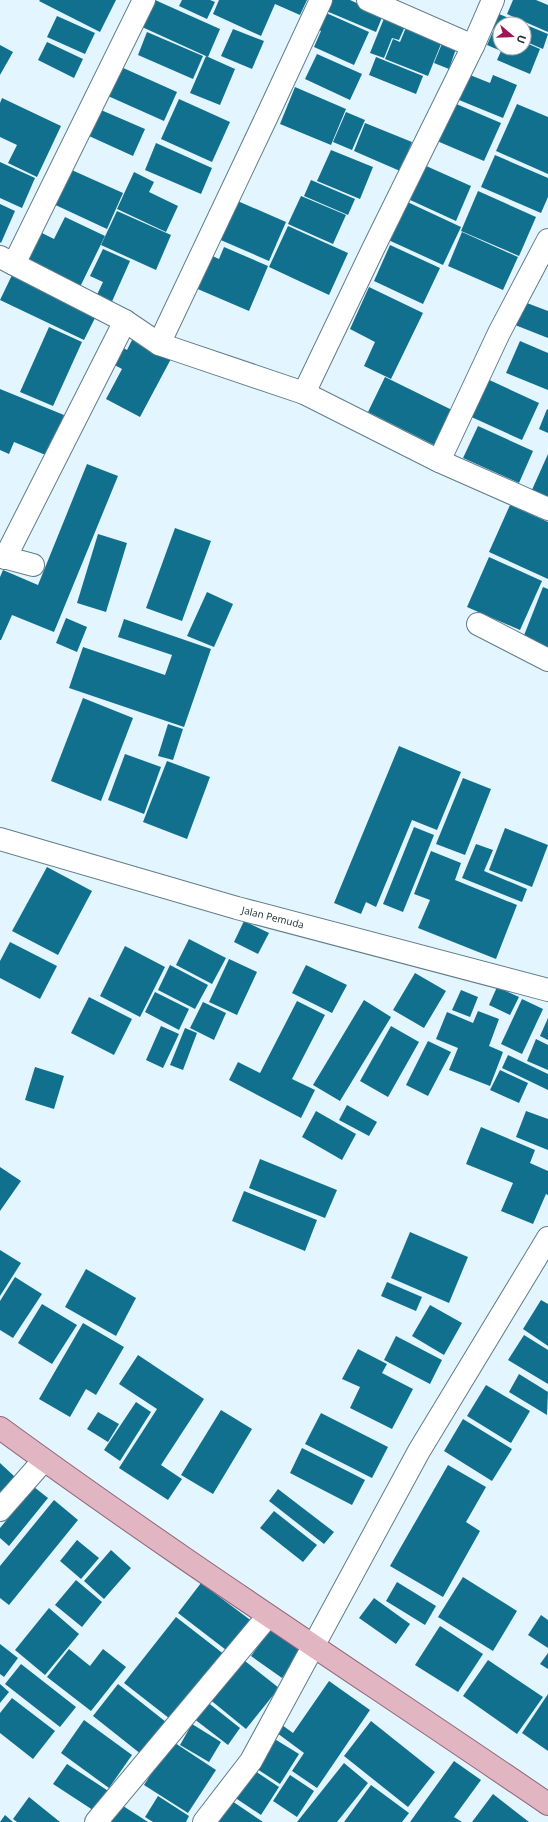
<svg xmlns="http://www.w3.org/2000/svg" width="548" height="1822" viewBox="0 0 548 1822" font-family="'Open Sans',sans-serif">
	<rect width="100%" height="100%" fill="#e3f6ff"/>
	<g fill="#12708f">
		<path d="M40 0H116L100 32 39 1Z"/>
		<path d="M155 0 220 29 208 57 142 27Z"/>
		<path d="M182 0H210L215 2 207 19 179 6Z"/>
		<path d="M219 0H307L300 15 275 4 261 36 213 14Z"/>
		<path d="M328 0H350L383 15 376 32 324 10Z"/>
		<path d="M513 0H536L548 5V32L507 14Z"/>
		<path d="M324 12 369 32 354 65 314 47 321 31 316 29Z"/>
		<path d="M494 12 523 24H500V31L488 27Z"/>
		<path d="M57 16 95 33 85 54 47 37Z"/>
		<path d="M385 16 406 24 399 40 392 38 384 58 370 53Z"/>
		<path d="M524 24 548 34 543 49 524 41Z"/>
		<path d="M407 25 443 39 428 76 385 59 393 39 400 42Z"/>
		<path d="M233 29 264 41 252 69 221 56Z"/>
		<path d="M494 29 500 32V48H524V42L540 49 530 74 497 60 501 51 487 45Z"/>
		<path d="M147 32 203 56 193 79 138 55Z"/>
		<path d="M443 41 457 46 449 69 434 63Z"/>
		<path d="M47 42 83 59 74 78 38 60Z"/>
		<path d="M0 45 13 52 0 75Z"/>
		<path d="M317 54 362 74 350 100 305 79Z"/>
		<path d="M206 56 235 69 220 105 190 93Z"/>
		<path d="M376 57 423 76 416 94 369 75Z"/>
		<path d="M121 67 177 92 164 121 108 96Z"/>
		<path d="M470 75 490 83 493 75 517 85 503 118 459 100Z"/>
		<path d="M295 87 346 109 331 145 280 124Z"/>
		<path d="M2 98 61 126 37 177 8 163 17 145 0 137V103Z"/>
		<path d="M179 99 230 122 212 162 161 139Z"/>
		<path d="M454 103 501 123 484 161 437 141Z"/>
		<path d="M517 104 548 117V174L496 151Z"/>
		<path d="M101 110 145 129 133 156 89 136Z"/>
		<path d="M346 112 365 120 352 150 333 142Z"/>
		<path d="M365 123 412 142 400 171 354 151Z"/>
		<path d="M156 143 212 168 201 194 145 170Z"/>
		<path d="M331 150 373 167 360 199 317 181Z"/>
		<path d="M495 155 548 178V197L541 213 481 187Z"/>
		<path d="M0 162 35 178 22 208 0 198Z"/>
		<path d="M424 165 471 186 456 221 408 199Z"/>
		<path d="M65 167 123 193 107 229 49 202Z"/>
		<path d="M134 172 154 182 149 192 178 206 166 232 117 209Z"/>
		<path d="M311 180 355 199 348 215 304 196Z"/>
		<path d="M478 191 536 217 519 256 461 231Z"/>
		<path d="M301 196 346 215 333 244 288 224Z"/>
		<path d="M233 199 286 222 269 261 216 238Z"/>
		<path d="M401 199 461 227 443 265 384 238Z"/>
		<path d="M0 204 15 211 1 243 0 242Z"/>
		<path d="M117 211 171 235 156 270 101 245Z"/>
		<path d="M65 217 105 236 79 289 21 261 36 230 54 239Z"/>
		<path d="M288 226 348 253 329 295 269 267Z"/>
		<path d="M462 232 518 257 503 290 448 266Z"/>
		<path d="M390 245 440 268 423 304 374 281Z"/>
		<path d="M224 247 268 266 249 311 193 287 208 254 219 259Z"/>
		<path d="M103 249 130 261 110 306 95 299 103 282 90 276Z"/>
		<path d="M14 271 98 312 84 340 0 300Z"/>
		<path d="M369 287 423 313 391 379 364 366 375 342 350 329Z"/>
		<path d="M519 300 548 311V338L510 323Z"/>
		<path d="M49 327 82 342 53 406 20 392Z"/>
		<path d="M134 336 172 357 140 417 106 399 122 369 107 361 116 344 127 350Z"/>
		<path d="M520 341 548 353V390L506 373Z"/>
		<path d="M385 377 452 410 434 445 368 412Z"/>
		<path d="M485 378 539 403 522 440 467 415Z"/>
		<path d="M0 389 64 415 48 456 14 442 9 454 0 450Z"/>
		<path d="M547 409 548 410V433L539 429Z"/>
		<path d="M478 426 533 451 519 483 463 458Z"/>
		<path d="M548 454V499L531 492Z"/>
		<path d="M87 464 118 476 54 632 12 615 1 640H0V577L3 570 38 585Z"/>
		<path d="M510 505 548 522V579L489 552Z"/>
		<path d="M175 528 211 541 182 621 146 608Z"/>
		<path d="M98 534 127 543 106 612 77 603Z"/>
		<path d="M489 557 542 581 520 630 467 607Z"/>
		<path d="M543 587 548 589V649L523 638Z"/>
		<path d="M207 592 233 604 214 647 187 636Z"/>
		<path d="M66 618 87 627 77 652 56 643Z"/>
		<path d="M124 619 211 649 184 727 69 688 83 647 165 675 172 655 118 637Z"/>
		<path d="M83 698 133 718 101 801 51 781Z"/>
		<path d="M168 724 183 729 173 760 158 756Z"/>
		<path d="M399 746 461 772 437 830 412 820 376 907 366 902 361 914 334 903Z"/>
		<path d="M125 754 161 767 144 814 108 800Z"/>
		<path d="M167 761 210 777 187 839 143 822Z"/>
		<path d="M463 778 491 789 465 855 436 844Z"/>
		<path d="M414 827 434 835 403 912 383 904Z"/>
		<path d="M505 828 548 845 532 887 489 870Z"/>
		<path d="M476 844 493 850 484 871 527 889 522 902 462 878Z"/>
		<path d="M431 851 461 863 455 880 517 905 496 959 418 928 430 900 414 894Z"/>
		<path d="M47 867 92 891 58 955 12 931Z"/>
		<path d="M244 921 269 933 258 954 234 942Z"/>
		<path d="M189 939 226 958 212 984 176 965Z"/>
		<path d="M10 942 57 966 40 999 0 978V961Z"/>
		<path d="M125 946 165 967 140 1017 100 996Z"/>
		<path d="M229 959 257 972 237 1015 209 1002Z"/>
		<path d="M170 965 208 985 195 1009 158 990Z"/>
		<path d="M306 965 347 985 332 1013 292 993Z"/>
		<path d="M415 973 446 991 424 1028 393 1010Z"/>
		<path d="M497 987 519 997 510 1015 489 1005Z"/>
		<path d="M461 990 478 997 470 1017 452 1010Z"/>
		<path d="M155 992 189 1009 179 1030 145 1012Z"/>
		<path d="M89 997 132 1019 114 1055 71 1033Z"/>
		<path d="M522 999 543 1009 522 1054 501 1044Z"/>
		<path d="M364 1000 391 1017 340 1101 313 1085Z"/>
		<path d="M297 1001 325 1015 292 1079 315 1090 301 1118 229 1080 238 1062 260 1073Z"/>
		<path d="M203 1002 226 1013 214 1040 190 1028Z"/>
		<path d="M478 1011 499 1019 489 1046 503 1052 490 1086 449 1070 458 1048 436 1039 447 1012 473 1023Z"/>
		<path d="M548 1018V1040L540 1036Z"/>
		<path d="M161 1026 179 1034 163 1068 146 1060Z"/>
		<path d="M391 1026 419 1042 388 1097 360 1081Z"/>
		<path d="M185 1028 197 1033 183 1070 170 1065Z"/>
		<path d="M536 1039 548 1045V1070L527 1061Z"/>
		<path d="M428 1041 451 1052 428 1096 406 1085Z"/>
		<path d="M508 1055 548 1074V1090L502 1068Z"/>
		<path d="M35 1067 64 1076 54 1109 25 1100Z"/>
		<path d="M500 1070 528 1083 519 1103 490 1090Z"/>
		<path d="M347 1105 377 1122 369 1136 339 1120Z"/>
		<path d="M316 1111 356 1134 342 1160 302 1137Z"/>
		<path d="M526 1111 548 1119V1150L516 1137Z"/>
		<path d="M481 1127 535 1150 530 1163 548 1171V1195L546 1194 533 1224 501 1211 513 1183 466 1164Z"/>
		<path d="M260 1159 337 1190 325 1218 249 1188Z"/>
		<path d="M0 1167 21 1181 0 1211Z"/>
		<path d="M244 1191 317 1220 305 1251 232 1221Z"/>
		<path d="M410 1232 468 1257 449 1303 391 1278Z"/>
		<path d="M0 1250 21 1263 0 1296Z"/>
		<path d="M86 1269 136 1298 116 1336 65 1307Z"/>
		<path d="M15 1277 42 1294 13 1338 0 1330V1301Z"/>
		<path d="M387 1282 422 1297 416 1311 381 1296Z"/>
		<path d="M541 1300 548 1304V1346L523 1329Z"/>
		<path d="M42 1304 77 1325 52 1364 18 1343Z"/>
		<path d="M430 1305 462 1323 444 1355 412 1336Z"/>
		<path d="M83 1323 124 1347 96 1395 86 1389 70 1417 39 1399Z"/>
		<path d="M524 1335 548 1350V1384L508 1360Z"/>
		<path d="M396 1336 442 1360 430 1384 384 1360Z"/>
		<path d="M358 1349 387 1364 382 1373 413 1389 392 1429 350 1408 360 1387 342 1379Z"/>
		<path d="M138 1355 204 1399 161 1465 182 1479 168 1500 119 1468 157 1409 119 1384Z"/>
		<path d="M519 1374 548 1392 547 1415 509 1392Z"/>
		<path d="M486 1385 530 1411 511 1443 467 1416Z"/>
		<path d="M136 1402 151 1412 120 1461 104 1450Z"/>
		<path d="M221 1410 252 1429 213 1494 181 1475Z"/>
		<path d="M98 1412 119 1424 108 1442 87 1429Z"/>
		<path d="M321 1413 388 1447 372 1478 305 1444Z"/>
		<path d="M463 1419 512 1449 492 1481 444 1451Z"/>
		<path d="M302 1448 365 1480 352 1505 290 1473Z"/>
		<path d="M0 1463 15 1477 0 1492Z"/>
		<path d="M448 1465 486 1487 466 1522 480 1531 443 1597 390 1566Z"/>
		<path d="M34 1487 48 1498 9 1546 0 1538V1528Z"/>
		<path d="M278 1489 334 1532 324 1544 269 1501Z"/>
		<path d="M54 1500 78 1520 9 1605 0 1598V1566Z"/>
		<path d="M274 1511 317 1545 303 1562 260 1528Z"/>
		<path d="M77 1540 99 1558 81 1579 60 1561Z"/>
		<path d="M111 1550 131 1568 104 1599 84 1581Z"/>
		<path d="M463 1577 517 1611 493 1651 438 1617Z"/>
		<path d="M76 1580 102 1602 82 1627 55 1605Z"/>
		<path d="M397 1582 436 1606 425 1625 386 1601Z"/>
		<path d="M201 1583 253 1622 230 1653 178 1613Z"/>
		<path d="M374 1598 410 1624 396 1644 359 1618Z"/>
		<path d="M49 1608 79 1634 45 1675 15 1650Z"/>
		<path d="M541 1615 548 1620V1648L528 1635Z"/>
		<path d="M176 1617 225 1655 174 1722 124 1683Z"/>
		<path d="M440 1626 483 1654 458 1692 415 1665Z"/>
		<path d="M271 1628 302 1650 282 1678 251 1656Z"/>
		<path d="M0 1644 18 1658 4 1677 0 1674Z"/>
		<path d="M69 1649 90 1666 103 1649 126 1667 91 1711 47 1677Z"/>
		<path d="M548 1653V1669L540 1664Z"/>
		<path d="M240 1657 279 1688 246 1729 208 1698Z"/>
		<path d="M488 1660 543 1697 517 1734 463 1696Z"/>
		<path d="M21 1664 76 1707 60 1727 5 1684Z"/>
		<path d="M329 1681 370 1710 317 1788 292 1771 304 1753 277 1733 282 1725 293 1733Z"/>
		<path d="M0 1684 9 1692 0 1703Z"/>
		<path d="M118 1684 171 1726 146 1758 93 1716Z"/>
		<path d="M548 1694V1751L522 1733Z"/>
		<path d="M12 1698 55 1731 33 1759 0 1733V1713Z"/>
		<path d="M206 1701 240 1728 228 1745 193 1718Z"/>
		<path d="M84 1720 132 1755 109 1788 61 1753Z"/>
		<path d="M371 1721 435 1772 408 1807 344 1756Z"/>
		<path d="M192 1724 221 1742 209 1762 180 1745Z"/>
		<path d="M273 1738 299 1754 280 1784 254 1767Z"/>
		<path d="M172 1741 216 1770 188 1813 144 1785Z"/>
		<path d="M454 1761 481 1780 454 1817 462 1822H410Z"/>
		<path d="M344 1763 368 1783 337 1822H297Z"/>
		<path d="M67 1764 113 1794 99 1814 53 1784Z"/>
		<path d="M252 1769 279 1787 261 1815 234 1797Z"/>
		<path d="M290 1775 314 1791 297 1817 273 1801Z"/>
		<path d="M371 1785 409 1813 402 1822H344Z"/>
		<path d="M493 1794 529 1822H472Z"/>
		<path d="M158 1796 189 1816 186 1822H153L145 1817Z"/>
		<path d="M29 1797 60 1822H17L13 1819Z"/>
		<path d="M229 1799 263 1822H214Z"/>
		<path d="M120 1804 148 1822H108Z"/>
		<path d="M5 1815 13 1822H0Z"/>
	</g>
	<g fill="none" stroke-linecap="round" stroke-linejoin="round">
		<g stroke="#607d8a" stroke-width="24">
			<g id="minor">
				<path d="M368 0 473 46"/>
				<path d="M0 257 125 321 159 344 304 393 439 461 548 509"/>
				<path d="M14 264 144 0"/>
				<path d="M159 344 268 114 321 0"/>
				<path d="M304 393 373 249 473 46 493 0"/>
				<path d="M439 461 499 333 548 240"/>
				<path d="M0 556 33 565"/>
				<path d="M5 558 125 321"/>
				<path d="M478 624 548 660"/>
				<path d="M0 1510 44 1460"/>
				<path d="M96 1822 268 1616"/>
				<path d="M204 1822 251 1761 419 1451 548 1238"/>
			</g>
		</g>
		<g stroke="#607d8a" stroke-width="24">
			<path id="tertiary" d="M0 839 237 908 548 990"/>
		</g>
		<g stroke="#916575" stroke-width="24">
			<path id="primary" d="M0 1428C179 1559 365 1679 548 1804"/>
		</g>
		<use href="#minor" stroke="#fff" stroke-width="22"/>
		<use href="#tertiary" stroke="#fff" stroke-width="22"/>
		<use href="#primary" stroke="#e1b5c2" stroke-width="22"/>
	</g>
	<g text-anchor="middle" stroke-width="4" stroke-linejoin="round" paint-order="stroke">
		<g font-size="10" fill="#212d32" stroke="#fff">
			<text transform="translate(273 917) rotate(14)" y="4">Jalan Pemuda</text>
		</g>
	</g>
	<g transform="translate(512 36) rotate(109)"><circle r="19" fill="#ffffff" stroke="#a6abad"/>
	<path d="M0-3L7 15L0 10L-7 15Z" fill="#a31254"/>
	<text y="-6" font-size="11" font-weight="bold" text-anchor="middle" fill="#212d32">U</text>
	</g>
</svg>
